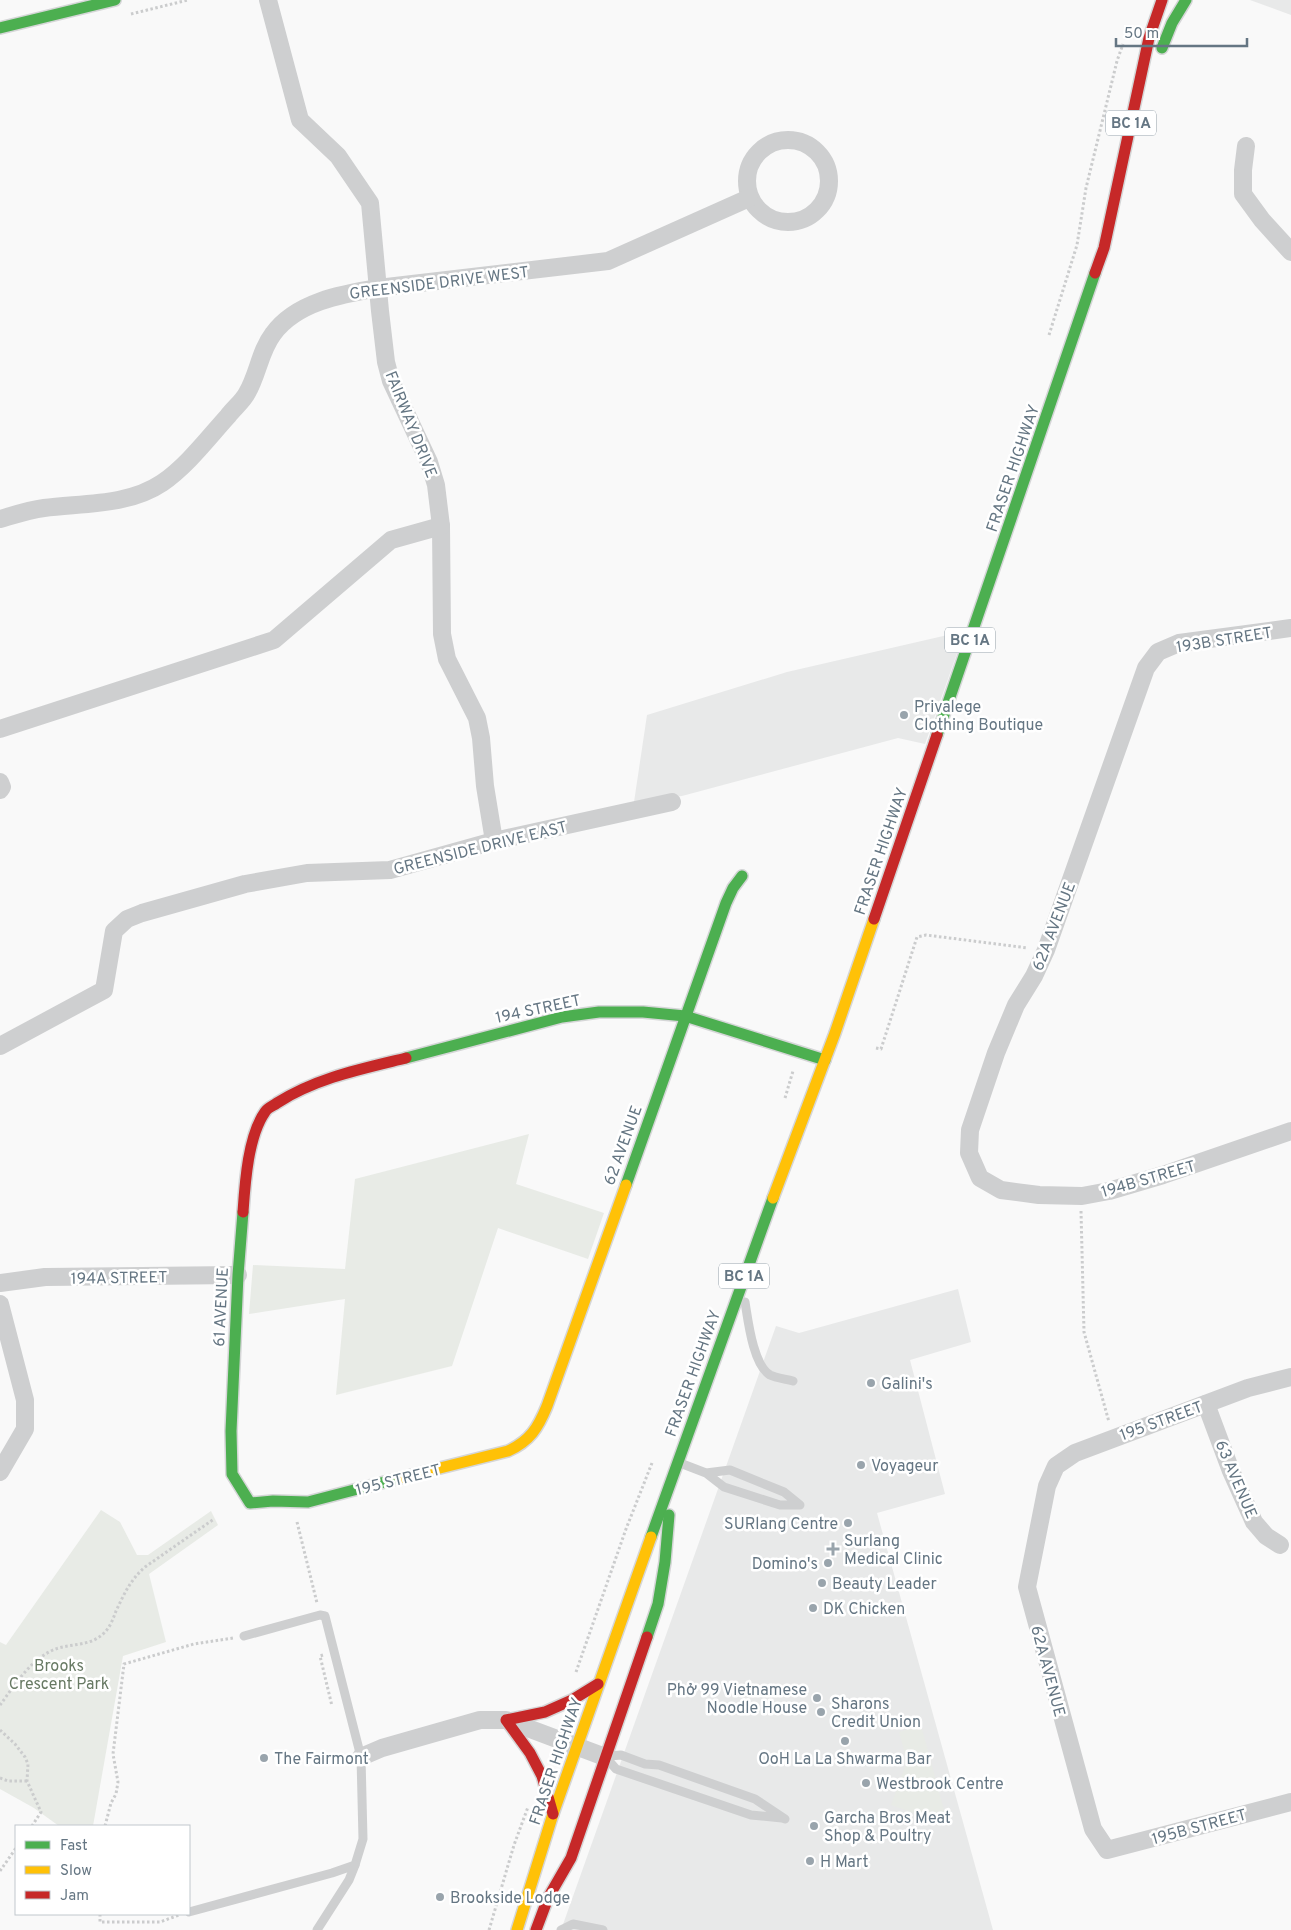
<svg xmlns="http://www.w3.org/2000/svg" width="1291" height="1930" viewBox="0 0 1291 1930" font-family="Overpass,sans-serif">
	<rect width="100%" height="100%" fill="#f9f9f9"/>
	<g fill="#e8e9e9">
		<path d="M1250 0H1291V15Z"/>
		<path d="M965 631 925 744 898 738 682 796 634 802 647 715 787 672Z"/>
		<path d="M958 1289 971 1342 910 1360 945 1494 877 1513 993 1930H561L776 1326 799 1333Z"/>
	</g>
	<g fill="#e8ebe6">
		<path d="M529 1134 516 1184 604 1213 588 1259 498 1228 452 1366 336 1395 345 1299 249 1314 253 1265 345 1269 355 1179Z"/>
		<path d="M101 1510 120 1522 137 1555H148L211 1511 218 1525 149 1574 166 1642 123 1656 93 1826H59L34 1808 0 1789V1642L6 1645Z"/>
		<path d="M921 1725 948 1825 891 1805 907 1761 899 1732Z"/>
	</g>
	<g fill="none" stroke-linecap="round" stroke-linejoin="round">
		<g stroke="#d5d6d7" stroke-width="14">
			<g id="fast">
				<path d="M0 28 115 0"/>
				<path d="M1162 48 1172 23 1186 0"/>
				<path d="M937 735 1095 273"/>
				<path d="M406 1058 562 1017 599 1012H643L685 1016 825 1060"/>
				<path d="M626 1185 726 903 733 888 742 876"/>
				<path d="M243 1212 238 1275 231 1431 232 1474 250 1503 273 1501 308 1502 400 1478"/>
				<path d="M651 1537 773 1198"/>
				<path d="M647 1637 658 1604 665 1562 669 1515"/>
			</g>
		</g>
		<g stroke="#d5d6d7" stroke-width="14">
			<g id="slow">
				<path d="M773 1198 835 1033 874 919"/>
				<path d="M400 1478 508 1451C530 1441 538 1428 547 1406L626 1185"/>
				<path d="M517 1930 553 1814 651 1537"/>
			</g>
		</g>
		<g stroke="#d5d6d7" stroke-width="14">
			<g id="jam">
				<path d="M1095 273 1104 248 1149 38 1162 0"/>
				<path d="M874 919 937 735"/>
				<path d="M243 1212C245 1183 248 1136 265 1112 267 1108 273 1106 277 1103 316 1078 361 1069 406 1058"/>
				<path d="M553 1814 542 1776 530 1753 506 1720 545 1712 572 1700 598 1684"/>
				<path d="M536 1930 548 1898 571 1858 647 1637"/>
			</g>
		</g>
		<g stroke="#cbcccd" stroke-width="3" stroke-dasharray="2.5 2.5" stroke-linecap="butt">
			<path d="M131 14 188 0"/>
			<path d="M1049 335 1077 245 1086 188 1117 61 1123 44"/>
			<path d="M876 1048 881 1049 917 937 926 935 1028 948"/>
			<path d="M785 1098 793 1071"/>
			<path d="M1081 1211 1084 1332 1109 1422"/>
			<path d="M297 1522 317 1603"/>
			<path d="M323 1655 320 1656 332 1706"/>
			<path d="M576 1672 626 1529 652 1463"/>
			<path d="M0 1705C15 1685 29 1661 53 1650 69 1643 89 1647 103 1634 110 1628 113 1619 116 1611 124 1594 131 1579 145 1567L214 1519"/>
			<path d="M0 1730 15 1744 25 1757 28 1764 27 1781 41 1812 32 1826"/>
			<path d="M0 1778 8 1781H27"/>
			<path d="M105 1826 111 1803 116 1794 118 1782 113 1754 124 1664 194 1644 233 1638"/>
			<path d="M0 1871 16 1848"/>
			<path d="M100 1914V1922H160L179 1915"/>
			<path d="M489 1930 514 1845 528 1807"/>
		</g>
		<g stroke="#cecfd0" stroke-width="9">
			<path d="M745 1302C748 1320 753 1365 770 1375 776 1378 786 1379 793 1381"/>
			<path d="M680 1463 706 1473 724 1487 780 1505H800L784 1492 730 1470 706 1473"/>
			<path d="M610 1756 621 1755 645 1764 659 1765 755 1799 785 1819"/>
			<path d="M609 1761 616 1769 751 1815 782 1818"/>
			<path d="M189 1912 332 1873 355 1865 363 1839 361 1757 325 1616 320 1615 244 1636"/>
			<path d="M317 1930 349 1880 355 1865"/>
			<path d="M561 1930 573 1924 603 1930"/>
		</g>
		<g stroke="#cecfd0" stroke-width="18">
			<path d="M268 0 300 120 338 156 370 203 380 311 386 362 391 381 429 462 436 485 441 526 442 634 447 659 477 718 481 738 485 786 494 841"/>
			<circle cx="788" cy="181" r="41"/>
			<path d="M1246 146 1243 170V194L1262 220 1291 252"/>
			<path d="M0 519C14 515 29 510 44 508 82 503 128 506 162 483 187 466 208 438 228 416 234 408 243 401 247 393 258 374 260 351 273 334 296 302 342 294 378 288L608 261 749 198"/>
			<path d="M1291 628 1179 643 1158 652 1146 668 1046 950 1034 976 1016 1005 996 1053 970 1130 969 1153 980 1178 1001 1190 1039 1195 1082 1196 1109 1191 1163 1175 1291 1131"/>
			<path d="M0 729 274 640 391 540 441 526"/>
			<path d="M0 782 2 787 0 790"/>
			<path d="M0 1046 104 990 114 931 127 919 142 913 245 884 307 873 390 870 494 841 672 802"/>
			<path d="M0 1283 45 1277 238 1275"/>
			<path d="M0 1304 25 1400V1429L0 1472"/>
			<path d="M1291 1377 1248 1388 1075 1453 1056 1466 1047 1486 1027 1587 1093 1829 1107 1850 1291 1802"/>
			<path d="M1206 1404 1231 1471 1254 1522 1266 1536 1280 1545"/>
			<path d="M361 1757 382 1748 480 1720H506L605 1757"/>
		</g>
		<use href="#fast" stroke="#4caf50" stroke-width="11"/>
		<use href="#slow" stroke="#ffc107" stroke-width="11"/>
		<use href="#jam" stroke="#c62828" stroke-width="11"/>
	</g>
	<g fill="#99a4ac" stroke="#fff" stroke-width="2">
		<circle cx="904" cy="715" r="5"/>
		<circle cx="871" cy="1383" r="5"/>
		<circle cx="861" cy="1465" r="5"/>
		<circle cx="848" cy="1523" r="5"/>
		<path d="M830.5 1541.5h5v5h5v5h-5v5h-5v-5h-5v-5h5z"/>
		<circle cx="828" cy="1563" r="5"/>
		<circle cx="822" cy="1583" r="5"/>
		<circle cx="813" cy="1608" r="5"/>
		<circle cx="817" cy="1698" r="5"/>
		<circle cx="821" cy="1712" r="5"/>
		<circle cx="845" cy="1741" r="5"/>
		<circle cx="264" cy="1758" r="5"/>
		<circle cx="866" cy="1783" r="5"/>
		<circle cx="814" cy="1826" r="5"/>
		<circle cx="810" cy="1861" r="5"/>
		<circle cx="440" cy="1897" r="5"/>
	</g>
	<g text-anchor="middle" stroke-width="5" stroke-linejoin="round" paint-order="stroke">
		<g fill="#fff" stroke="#939fa8" stroke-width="1">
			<rect x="1106" y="110.5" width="50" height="25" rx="4"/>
			<rect x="945" y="627.5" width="50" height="25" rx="4"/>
			<rect x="719" y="1263.5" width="50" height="25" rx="4"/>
		</g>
		<g font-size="15" font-weight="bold" fill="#657683">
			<text x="1131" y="128">BC 1A</text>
			<text x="970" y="645">BC 1A</text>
			<text x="744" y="1281">BC 1A</text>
		</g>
		<g font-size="16" fill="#657683" stroke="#fff">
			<text transform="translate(439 282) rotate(-7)" y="6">GREENSIDE DRIVE WEST</text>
			<text transform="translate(412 424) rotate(68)" y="6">FAIRWAY DRIVE</text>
			<text transform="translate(1012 468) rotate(-71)" y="6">FRASER HIGHWAY</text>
			<text transform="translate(1224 639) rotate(-9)" y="6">193B STREET</text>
			<text transform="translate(480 847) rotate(-14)" y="6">GREENSIDE DRIVE EAST</text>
			<text transform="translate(880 851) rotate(-71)" y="6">FRASER HIGHWAY</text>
			<text transform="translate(1053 926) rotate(-69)" y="6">62A AVENUE</text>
			<text transform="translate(538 1008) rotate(-12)" y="6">194 STREET</text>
			<text transform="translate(622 1145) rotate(-70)" y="6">62 AVENUE</text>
			<text transform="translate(1148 1178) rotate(-16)" y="6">194B STREET</text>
			<text transform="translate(119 1277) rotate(-1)" y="6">194A STREET</text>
			<text transform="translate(220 1307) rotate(-87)" y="6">61 AVENUE</text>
			<text transform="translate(692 1373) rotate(-70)" y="6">FRASER HIGHWAY</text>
			<text transform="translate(1161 1420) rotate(-20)" y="6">195 STREET</text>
			<text transform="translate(398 1479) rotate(-14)" y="6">195 STREET</text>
			<text transform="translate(1237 1479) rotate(67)" y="6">63 AVENUE</text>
			<text transform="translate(1049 1671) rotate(75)" y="6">62A AVENUE</text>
			<text transform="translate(555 1761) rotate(-71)" y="6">FRASER HIGHWAY</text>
			<text transform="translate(1199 1826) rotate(-15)" y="6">195B STREET</text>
		</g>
		<g font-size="16" fill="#657683" stroke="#fff" text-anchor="start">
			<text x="914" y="712">Privalege<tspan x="914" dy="18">Clothing Boutique</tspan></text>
			<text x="881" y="1389">Galini's</text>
			<text x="871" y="1471">Voyageur</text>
			<text x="838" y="1529" text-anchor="end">SURlang Centre</text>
			<text x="844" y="1546">Surlang<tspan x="844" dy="18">Medical Clinic</tspan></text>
			<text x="818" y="1569" text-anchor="end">Domino's</text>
			<text x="832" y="1589">Beauty Leader</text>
			<text x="823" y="1614">DK Chicken</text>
			<text x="807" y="1695" text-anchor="end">Phở 99 Vietnamese<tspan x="807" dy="18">Noodle House</tspan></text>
			<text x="831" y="1709">Sharons<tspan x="831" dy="18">Credit Union</tspan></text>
			<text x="274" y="1764">The Fairmont</text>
			<text x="845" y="1764" text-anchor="middle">OoH La La Shwarma Bar</text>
			<text x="876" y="1789">Westbrook Centre</text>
			<text x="824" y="1823">Garcha Bros Meat<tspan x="824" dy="18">Shop &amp; Poultry</tspan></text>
			<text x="820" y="1867">H Mart</text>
			<text x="450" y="1903">Brookside Lodge</text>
		</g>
		<g font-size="16" fill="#687a64" stroke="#fff">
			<text x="59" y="1671">Brooks<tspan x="59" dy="18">Crescent Park</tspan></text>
		</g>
	</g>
	<rect x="15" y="1825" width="175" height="90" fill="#ffffff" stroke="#c1c8cd"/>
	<rect x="25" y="1841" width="25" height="8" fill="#4caf50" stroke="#c1c8cd"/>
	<text x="60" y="1850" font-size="15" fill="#657683">Fast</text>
	<rect x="25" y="1866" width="25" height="8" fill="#ffc107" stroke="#c1c8cd"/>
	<text x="60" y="1875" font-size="15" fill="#657683">Slow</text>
	<rect x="25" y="1891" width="25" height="8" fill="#c62828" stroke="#c1c8cd"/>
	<text x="60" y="1900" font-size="15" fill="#657683">Jam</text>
	<path d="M1116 38v8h131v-8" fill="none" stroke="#657683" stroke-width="2.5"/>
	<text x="1124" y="38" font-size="15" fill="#657683" stroke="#ffffff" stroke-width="4" paint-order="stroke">50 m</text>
</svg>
